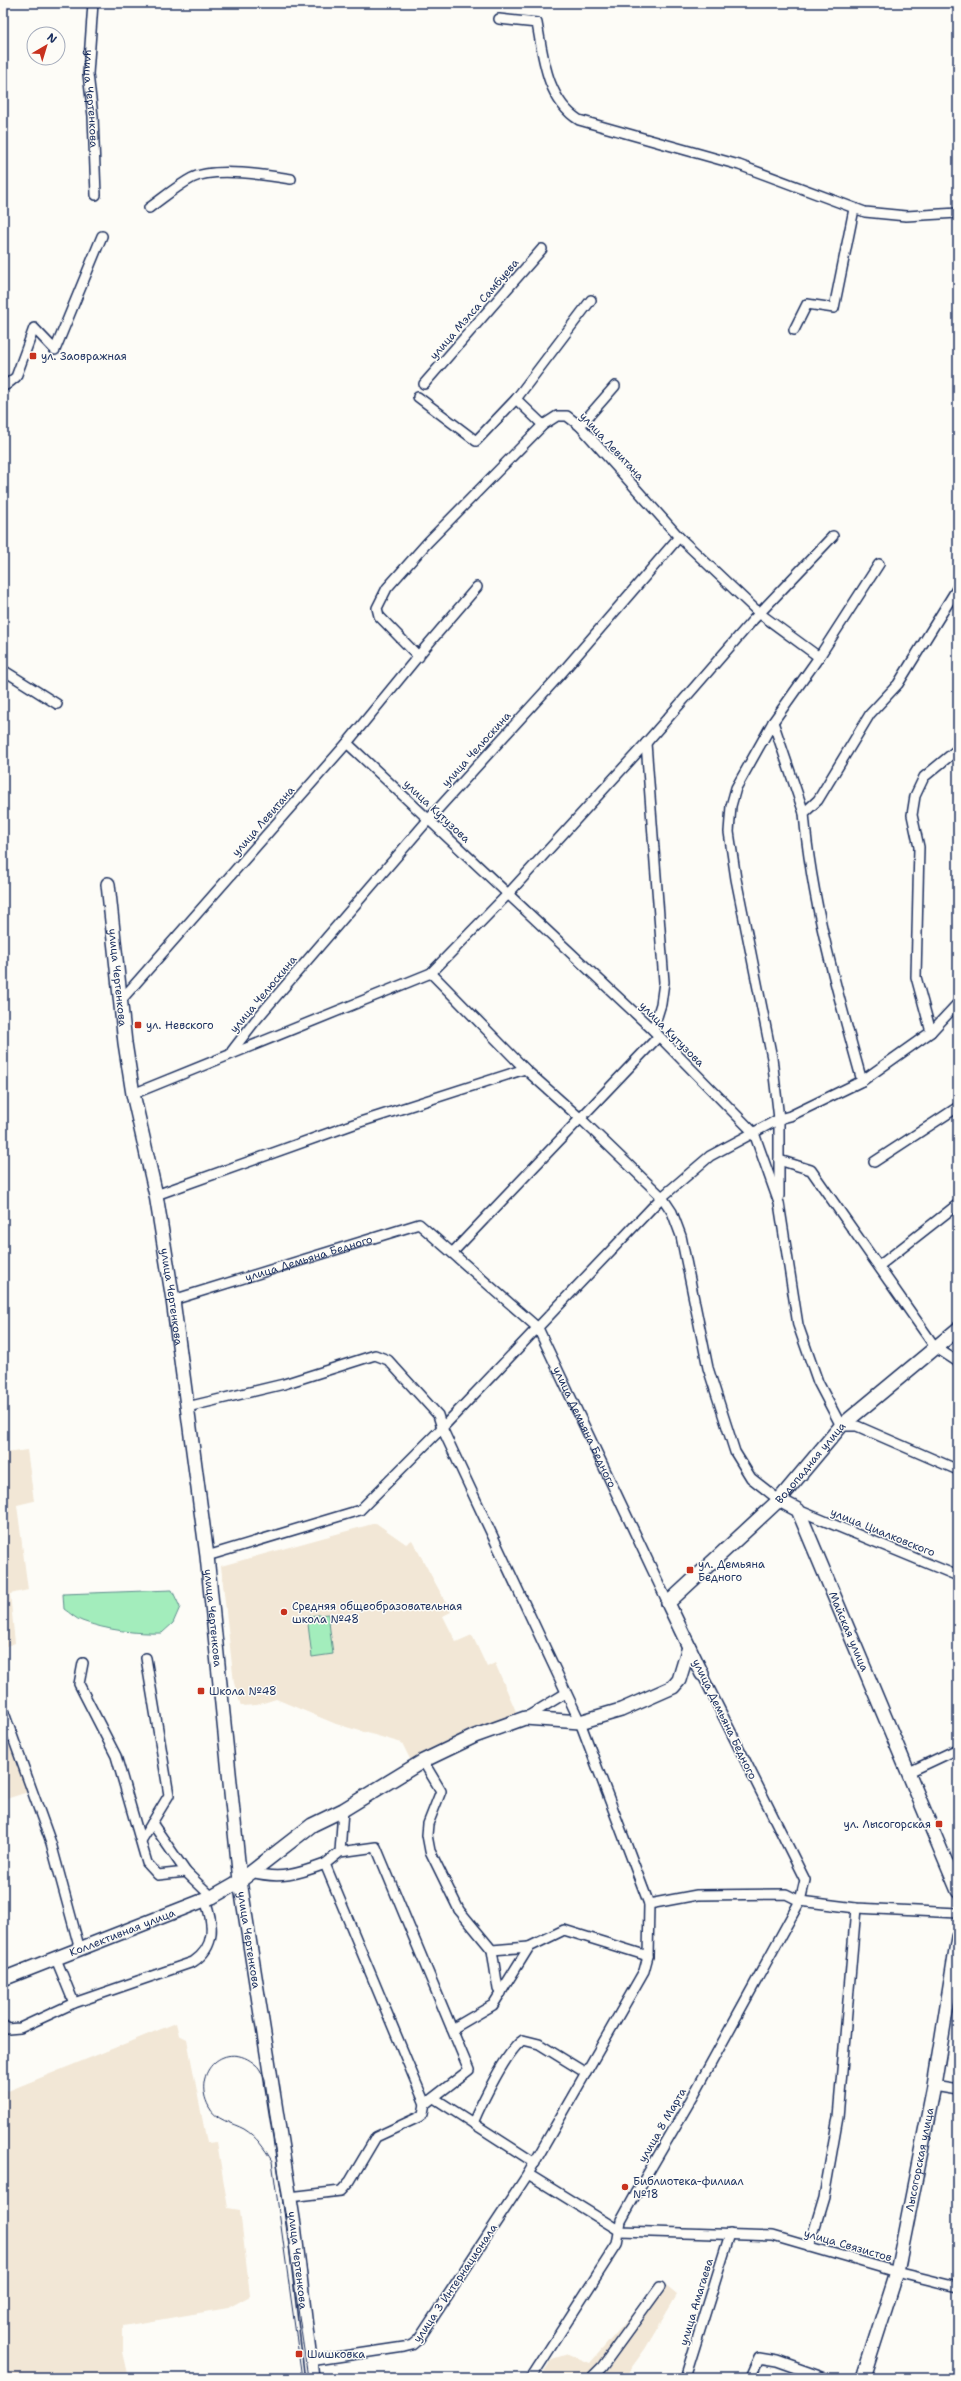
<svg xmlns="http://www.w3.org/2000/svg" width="961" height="2381" viewBox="0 0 961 2381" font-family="'Shantell Sans',sans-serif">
	<rect width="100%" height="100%" fill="#fdfcf7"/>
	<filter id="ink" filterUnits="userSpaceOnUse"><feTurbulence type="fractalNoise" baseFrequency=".025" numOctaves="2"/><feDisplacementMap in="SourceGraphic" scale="8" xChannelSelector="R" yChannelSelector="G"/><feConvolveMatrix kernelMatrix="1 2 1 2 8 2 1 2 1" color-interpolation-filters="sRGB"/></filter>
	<g filter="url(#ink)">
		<g fill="#f2e7d6">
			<path d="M3 1434 6 1453 27 1450 34 1501 17 1505 28 1590 10 1594 15 1643 3 1647Z"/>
			<path d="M376 1523 406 1544 412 1540 451 1612 443 1616 456 1642 472 1635 487 1667 495 1663 518 1716 413 1765 402 1743 336 1724 276 1699 257 1705 241 1706 234 1683 221 1566Z"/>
			<path d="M3 1729 28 1792 3 1800Z"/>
			<path d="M176 2023 179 2035 187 2039 207 2143 217 2142 228 2208 240 2210 250 2296 228 2308 123 2326V2352L129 2378H3V2093Z"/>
			<path d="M661 2282 677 2295 645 2349 624 2378H540L552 2359 568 2354 590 2363Z"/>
		</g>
		<g fill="#a3edbc" stroke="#5f8e8d">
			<path d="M172 1590 180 1607 173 1623 162 1633C137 1634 106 1630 82 1621 76 1619 70 1613 64 1609L63 1594Z"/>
			<path d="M328 1614 333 1654 312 1657 307 1616Z"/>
		</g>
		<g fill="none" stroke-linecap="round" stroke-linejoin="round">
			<g stroke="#1b2f5e" stroke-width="12">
				<g id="street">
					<path id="s1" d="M93 3 88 74 93 116 96 195"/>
					<path d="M499 19 537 23C543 57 547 100 579 120L739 165 865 212 906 216 958 213"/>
					<path d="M149 208C163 198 177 186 192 178 214 167 267 175 291 179"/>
					<path d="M794 330 807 304 834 308 854 209"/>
					<path d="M3 384 6 385 16 377 34 328 55 350 102 236"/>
					<path d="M424 384 542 249"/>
					<path d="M418 397 476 441 516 399 591 300"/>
					<path d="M516 399 543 425"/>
					<path d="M580 426 615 386"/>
					<path d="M419 657 379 616 377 608 387 588 428 542 543 425 557 416H567L580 426 679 537 759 613 819 657"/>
					<path d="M3 670 57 704"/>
					<path d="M773 722 804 813"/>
					<path d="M347 743 653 1030 754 1133 779 1203 798 1325 818 1382 841 1426H857L958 1470"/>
					<path d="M646 743 664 982 661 1004 653 1030"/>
					<path d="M431 973 525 1069 581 1119 662 1197 672 1212 681 1236 708 1368 735 1452 751 1478 779 1500"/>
					<path d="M122 999 347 743 424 649 477 587"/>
					<path d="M931 1032 916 977 919 847 912 815 915 796 924 777 958 749"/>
					<path d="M232 1051 255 1021 428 820 559 676 679 537"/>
					<path d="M862 1081C838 995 811 901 804 813L818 800 870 714 898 684 958 587"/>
					<path d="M133 1094 431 973 508 894 646 743 753 620 833 536"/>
					<path d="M779 1160 811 1170 935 1347 958 1362"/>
					<path d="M874 1162 958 1107"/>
					<path d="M156 1195 354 1124 525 1069"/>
					<path d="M779 1196V1119L772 1058 736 879 729 832 731 806 736 788 773 722 819 657 879 564"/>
					<path d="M453 1252 658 1037"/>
					<path d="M879 1266 958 1204"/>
					<path id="s2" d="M173 1300 419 1224 538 1328 668 1603"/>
					<path d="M187 1407 284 1384 375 1355 388 1360 438 1415 442 1428 580 1722 649 1904 648 1956 644 1971 528 2174 419 2339 412 2345 404 2347 310 2361"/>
					<path d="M798 1510 958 1576"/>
					<path d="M207 1556 360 1510 442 1428 662 1197 710 1156 779 1119 790 1116 862 1081 931 1032 958 1003"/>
					<path d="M83 1663 79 1684 116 1756 147 1863 158 1875 186 1872 212 1897"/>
					<path d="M3 1710 51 1843 80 1950"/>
					<path d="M525 1718 566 1693"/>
					<path d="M423 1761 441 1791 428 1824 427 1835 430 1851 459 1910 492 1950 529 1947"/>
					<path d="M909 1772 958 1749"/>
					<path d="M152 1823 186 1872"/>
					<path d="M141 1841 169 1795 146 1658"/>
					<path d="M340 1852 376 1847 469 2070 425 2104 325 1864 340 1852 343 1810"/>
					<path d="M251 1872C280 1880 298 1874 325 1864"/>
					<path d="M649 1904 697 1895 786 1894 800 1901 856 1908 958 1913"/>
					<path d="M492 1950 498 1989 501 1993"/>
					<path d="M56 1959 74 2003"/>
					<path d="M3 2025 8 2029 20 2028 74 2003 193 1962C216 1947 214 1924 205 1900"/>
					<path d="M452 2029 493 2005 529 1947 564 1930 648 1956"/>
					<path d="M934 2086 958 2090"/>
					<path d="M434 2098 535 2163"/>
					<path d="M473 2123C481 2104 507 2050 523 2040L539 2044 586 2073"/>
					<path d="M528 2174 620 2231 773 2236 897 2272 958 2287"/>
					<path d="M289 2197 341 2191 350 2181 376 2137 419 2117 423 2114 425 2104"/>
					<path d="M809 2247 824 2197 838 2117 856 1908"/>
					<path d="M531 2378 617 2244 621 2221 637 2192 693 2096 800 1901 805 1880 702 1674"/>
					<path d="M591 2378 602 2367 660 2287"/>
					<path d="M685 2378 730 2234"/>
					<path d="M750 2378 759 2358 777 2361 825 2378"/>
				</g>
			</g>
			<g stroke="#1b2f5e" stroke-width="16">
				<g id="secondary">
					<path id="s3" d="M108 884 125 1043 133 1094 156 1195 173 1300 207 1556 240 1881 294 2225 312 2378"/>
					<path id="s4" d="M779 1500 798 1510 958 1891"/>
					<path id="s5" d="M702 1674 668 1603 779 1500 841 1426 958 1329"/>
					<path id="s6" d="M3 1979 212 1897 240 1881 312 1825 343 1810 423 1761 475 1736 525 1718 580 1722 621 1710 673 1687 679 1680 689 1647"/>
					<path id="s7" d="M863 2378 897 2272 934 2086 958 1937"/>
				</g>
			</g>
			<use href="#street" stroke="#fdfcf7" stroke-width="9"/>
			<use href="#secondary" stroke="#fdfcf7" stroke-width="13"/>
			<path stroke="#1b2f5e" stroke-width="1" d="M302 2378 272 2161C264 2148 257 2137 244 2129 233 2123 215 2120 209 2107 190 2072 226 2038 256 2065 260 2068 263 2076 265 2080L308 2378"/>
		</g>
	</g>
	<g fill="#c8321e" stroke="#fdfcf7" stroke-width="1.5">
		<rect x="29" y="352" width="8" height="8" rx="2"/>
		<rect x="134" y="1021" width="8" height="8" rx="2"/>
		<rect x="686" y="1566" width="8" height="8" rx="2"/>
		<circle cx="284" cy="1612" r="4"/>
		<rect x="197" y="1687" width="8" height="8" rx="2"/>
		<rect x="935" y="1820" width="8" height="8" rx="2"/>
		<circle cx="625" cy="2187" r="4"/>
		<rect x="295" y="2350" width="8" height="8" rx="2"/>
	</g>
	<g text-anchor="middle" stroke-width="3" stroke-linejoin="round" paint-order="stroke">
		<g font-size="11" fill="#1b2f5e" stroke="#fdfcf7">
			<text dy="4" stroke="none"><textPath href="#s1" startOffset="96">улица Чертенкова</textPath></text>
			<text transform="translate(474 309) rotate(-49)" y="4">улица Мэлса Самбуева</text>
			<text transform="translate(612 446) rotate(47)" y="4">улица Левитана</text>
			<text transform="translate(476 749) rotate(-48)" y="4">улица Челюскина</text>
			<text transform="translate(437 811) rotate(43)" y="4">улица Кутузова</text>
			<text transform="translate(263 821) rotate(-49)" y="4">улица Левитана</text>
			<text dy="4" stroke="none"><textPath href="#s3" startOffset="94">улица Чертенкова</textPath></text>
			<text transform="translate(263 994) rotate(-50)" y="4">улица Челюскина</text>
			<text transform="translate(672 1034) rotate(45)" y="4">улица Кутузова</text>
			<text dy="4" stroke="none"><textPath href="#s2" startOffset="142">улица Демьяна Бедного</textPath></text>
			<text dy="4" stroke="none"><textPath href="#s3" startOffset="418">улица Чертенкова</textPath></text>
			<text dy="4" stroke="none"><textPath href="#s2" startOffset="525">улица Демьяна Бедного</textPath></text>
			<text dy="4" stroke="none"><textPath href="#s5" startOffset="279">Водопадная улица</textPath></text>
			<text transform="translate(883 1532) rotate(22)" y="4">улица Циалковского</text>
			<text dy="4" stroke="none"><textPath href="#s3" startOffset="742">улица Чертенкова</textPath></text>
			<text dy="4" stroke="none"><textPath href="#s4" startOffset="153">Майская улица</textPath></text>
			<text transform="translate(725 1719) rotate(64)" y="4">улица Демьяна Бедного</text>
			<text dy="4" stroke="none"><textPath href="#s6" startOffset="128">Коллективная улица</textPath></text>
			<text dy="4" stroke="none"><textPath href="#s3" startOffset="1066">улица Чертенкова</textPath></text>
			<text transform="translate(662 2125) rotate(-60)" y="4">улица 8 Марта</text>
			<text dy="4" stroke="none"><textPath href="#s7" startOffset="226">Лысогорская улица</textPath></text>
			<text transform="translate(848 2245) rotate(16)" y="4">улица Связистов</text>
			<text dy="4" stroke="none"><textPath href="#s3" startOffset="1390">улица Чертенкова</textPath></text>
			<text transform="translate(455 2283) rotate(-56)" y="4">улица 3 Интернационала</text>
			<text transform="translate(696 2302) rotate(-73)" y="4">улица Амагаева</text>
		</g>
		<g font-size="11" fill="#1b2f5e" stroke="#fdfcf7" text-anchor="start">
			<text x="41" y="360">ул. Заовражная</text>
			<text x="146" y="1029">ул. Невского</text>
			<text x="698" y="1568">ул. Демьяна<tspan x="698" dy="13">Бедного</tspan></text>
			<text x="292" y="1610">Средняя общеобразовательная<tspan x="292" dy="13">школа №48</tspan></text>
			<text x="209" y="1695">Школа №48</text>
			<text x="931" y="1828" text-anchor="end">ул. Лысогорская</text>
			<text x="633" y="2185">Библиотека-филиал<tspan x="633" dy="13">№18</tspan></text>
			<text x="307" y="2358">Шишковка</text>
		</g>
	</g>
	<rect width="961" height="2381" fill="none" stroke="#fdfcf7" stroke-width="16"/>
	<rect x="8" y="8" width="945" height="2365" fill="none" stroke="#1b2f5e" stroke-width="1.5" filter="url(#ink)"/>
	<g transform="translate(46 46) rotate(38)"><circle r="19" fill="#fdfcf7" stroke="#a3aaba"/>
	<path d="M0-3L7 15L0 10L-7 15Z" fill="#c8321e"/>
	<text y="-6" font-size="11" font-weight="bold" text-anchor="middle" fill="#1b2f5e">N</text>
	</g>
</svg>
